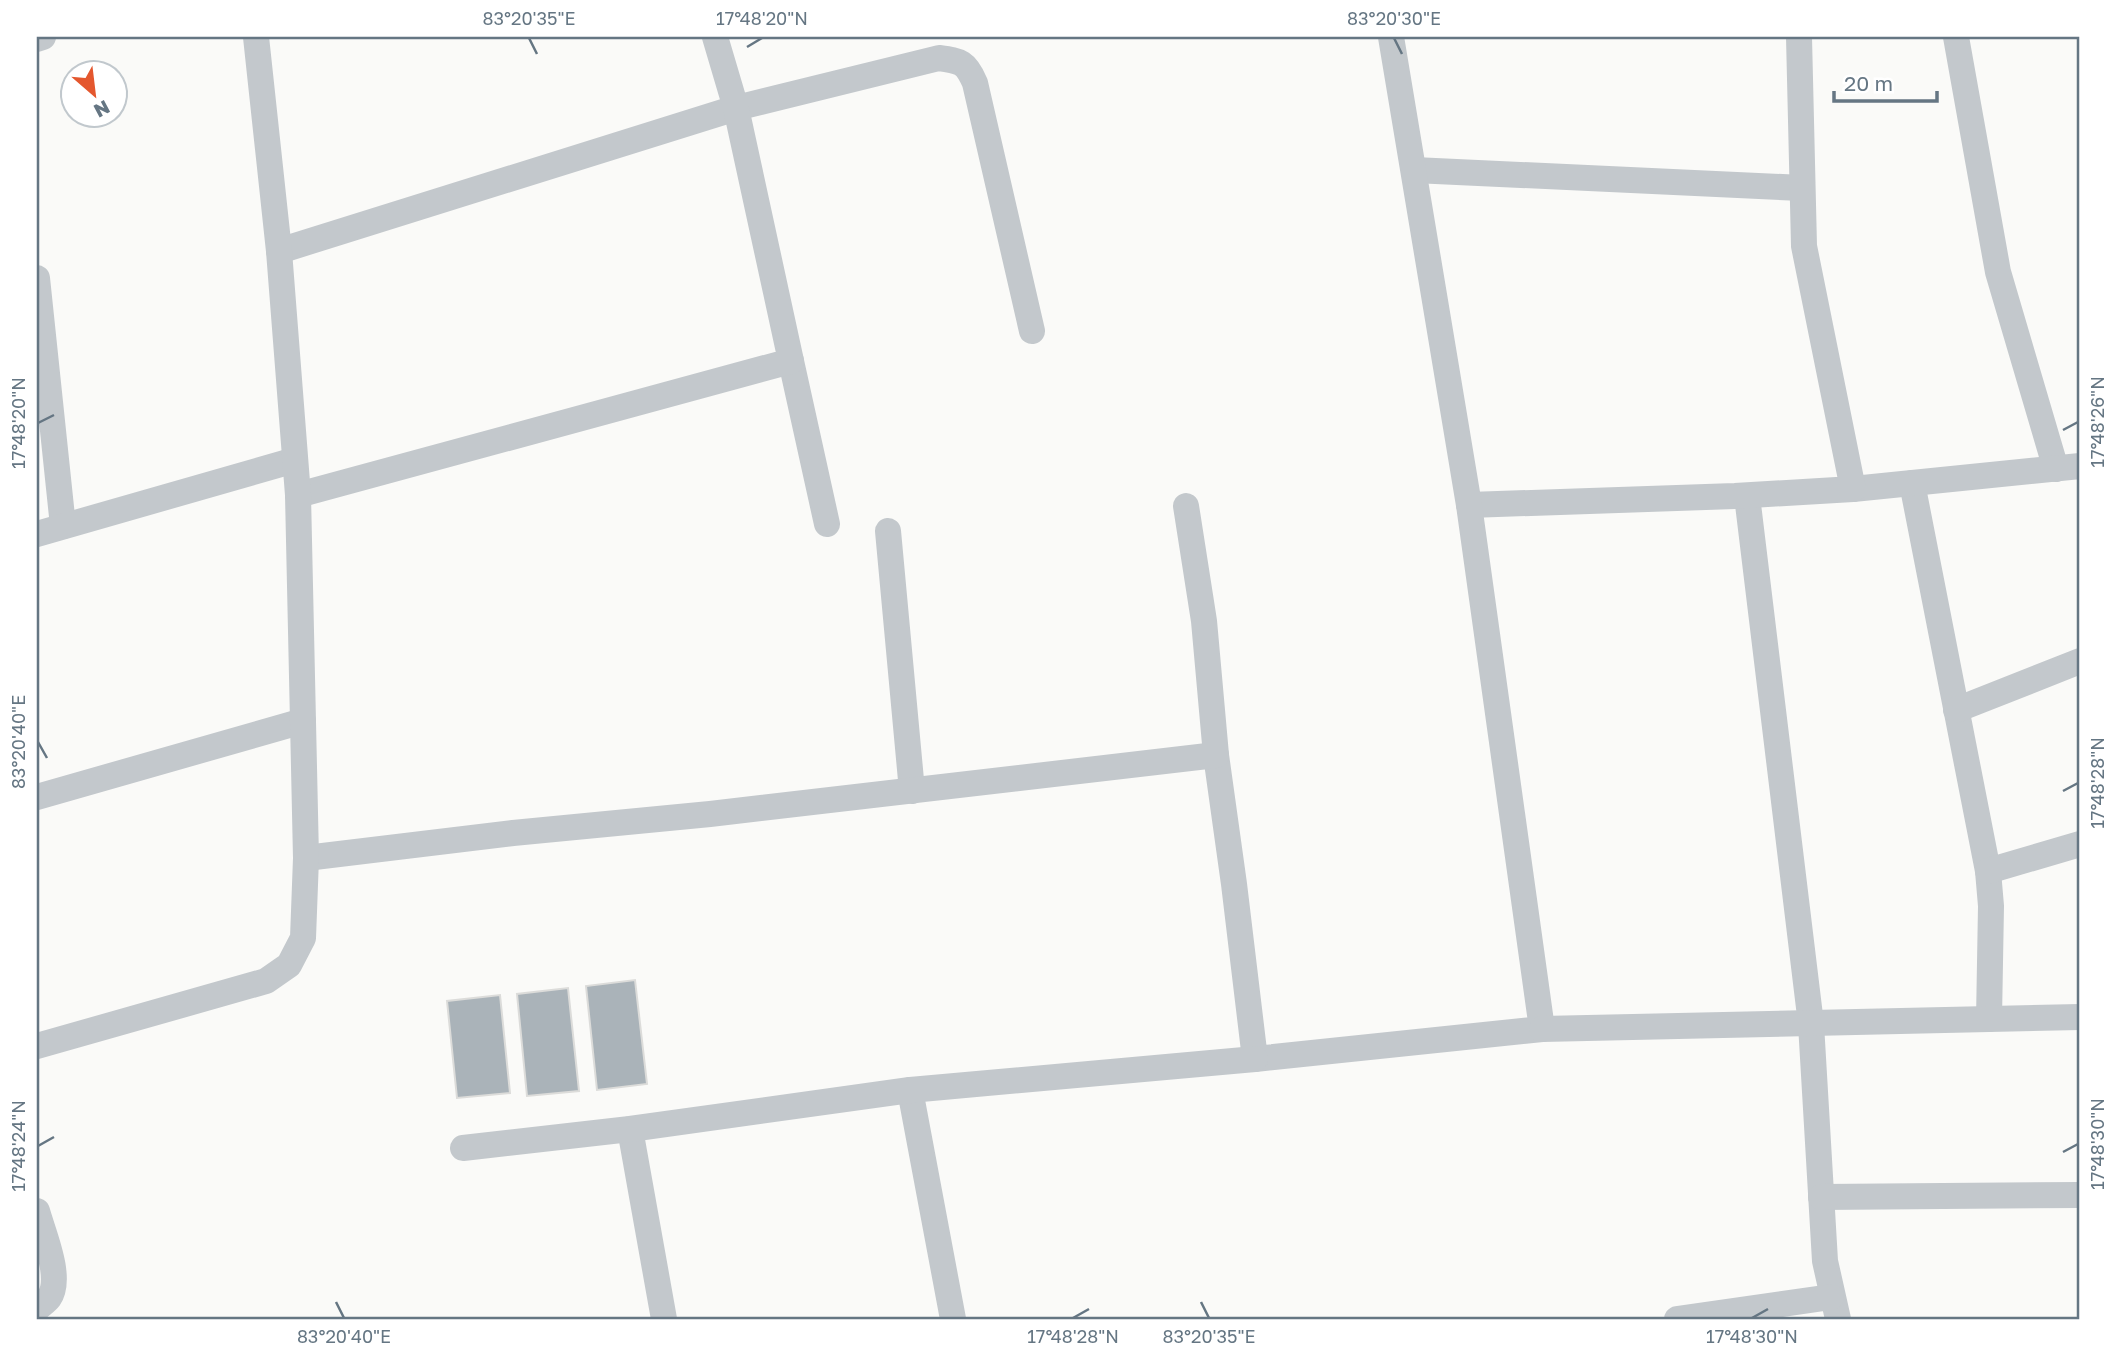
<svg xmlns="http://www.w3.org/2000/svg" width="2117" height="1356" viewBox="0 0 2117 1356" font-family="'Golos Text',sans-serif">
	<rect width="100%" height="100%" fill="#fafaf8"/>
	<g fill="#aab3b9" stroke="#dcdcda" stroke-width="2">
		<path d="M635 980 647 1084 597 1090 586 986Z"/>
		<path d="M568 988 579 1091 527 1096 517 994Z"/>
		<path d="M500 995 510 1093 457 1098 447 1001Z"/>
	</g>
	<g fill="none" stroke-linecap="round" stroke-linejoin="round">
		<g stroke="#c3c8cc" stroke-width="26">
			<path d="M1956 37 1998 272 2056 469"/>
			<path d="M37 39 43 37"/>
			<path d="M1414 170 1802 188"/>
			<path d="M279 251 736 108 939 58C961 61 966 62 975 83L1032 331"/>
			<path d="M37 278 63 526"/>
			<path d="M791 361 827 524"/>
			<path d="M1912 483 1988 871 1991 906 1989 1019"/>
			<path d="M1853 489 2080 466"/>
			<path d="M298 495 791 361 736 108 715 37"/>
			<path d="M1747 496 1811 1024 1825 1261 1838 1319"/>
			<path d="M1469 505 1735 496 1853 489 1804 246 1799 37"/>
			<path d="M888 531 912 791"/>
			<path d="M37 534 295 460"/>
			<path d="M1956 710 2080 661"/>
			<path d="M1216 755 1234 884 1255 1059 1542 1029 1469 505 1391 37"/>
			<path d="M37 797 303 721"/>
			<path d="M306 858 513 833 710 814 1216 755 1204 621 1186 506"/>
			<path d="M1988 871 2080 844"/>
			<path d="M1542 1029 2080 1017"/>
			<path d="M37 1046 266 981 289 965 303 938 306 858 298 495 279 251 256 37"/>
			<path d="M910 1090 953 1319"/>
			<path d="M630 1129 664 1319"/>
			<path d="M463 1148 630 1129 910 1090 1255 1059"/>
			<path d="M1821 1197 2080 1195"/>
			<path d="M37 1211C43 1233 63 1278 49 1298 46 1302 41 1305 37 1309"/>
			<path d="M1677 1319 1831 1297"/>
		</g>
	</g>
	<path fill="none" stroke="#657683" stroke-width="2.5" d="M529 38 537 54M1394 38 1402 54M747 47 762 38M38 423 54 415M2063 430 2078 422M38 742 47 758M2063 791 2078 783M38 1146 54 1137M2063 1152 2078 1144M336 1302 344 1318M1201 1302 1209 1318M1073 1318 1089 1309M1752 1318 1768 1309"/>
	<rect width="2117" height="1356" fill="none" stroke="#ffffff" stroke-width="77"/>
	<g transform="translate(94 94) rotate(152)"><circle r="33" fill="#ffffff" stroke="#c1c8cd" stroke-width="2"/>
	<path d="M0-5L12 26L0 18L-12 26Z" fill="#e4572e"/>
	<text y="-10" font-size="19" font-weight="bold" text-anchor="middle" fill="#657683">N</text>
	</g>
	<path d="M1834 91v10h103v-10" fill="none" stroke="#657683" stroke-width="3.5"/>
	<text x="1844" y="91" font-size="21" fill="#657683" stroke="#ffffff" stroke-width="5" paint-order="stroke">20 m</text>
	<rect x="38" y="38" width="2040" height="1280" fill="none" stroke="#657683" stroke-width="2.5"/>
	<g font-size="18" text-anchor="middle" fill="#657683">
		<text x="529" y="25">83°20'35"E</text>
		<text x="762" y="25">17°48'20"N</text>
		<text x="1394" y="25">83°20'30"E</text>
		<text transform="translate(2098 422) rotate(-90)" y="6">17°48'26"N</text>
		<text transform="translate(19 423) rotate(-90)" y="6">17°48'20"N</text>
		<text transform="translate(19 742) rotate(-90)" y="6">83°20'40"E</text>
		<text transform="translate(2098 783) rotate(-90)" y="6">17°48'28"N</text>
		<text transform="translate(2098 1144) rotate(-90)" y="6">17°48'30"N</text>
		<text transform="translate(19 1146) rotate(-90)" y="6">17°48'24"N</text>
		<text x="344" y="1343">83°20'40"E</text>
		<text x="1073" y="1343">17°48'28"N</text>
		<text x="1209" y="1343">83°20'35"E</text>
		<text x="1752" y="1343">17°48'30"N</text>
	</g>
</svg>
